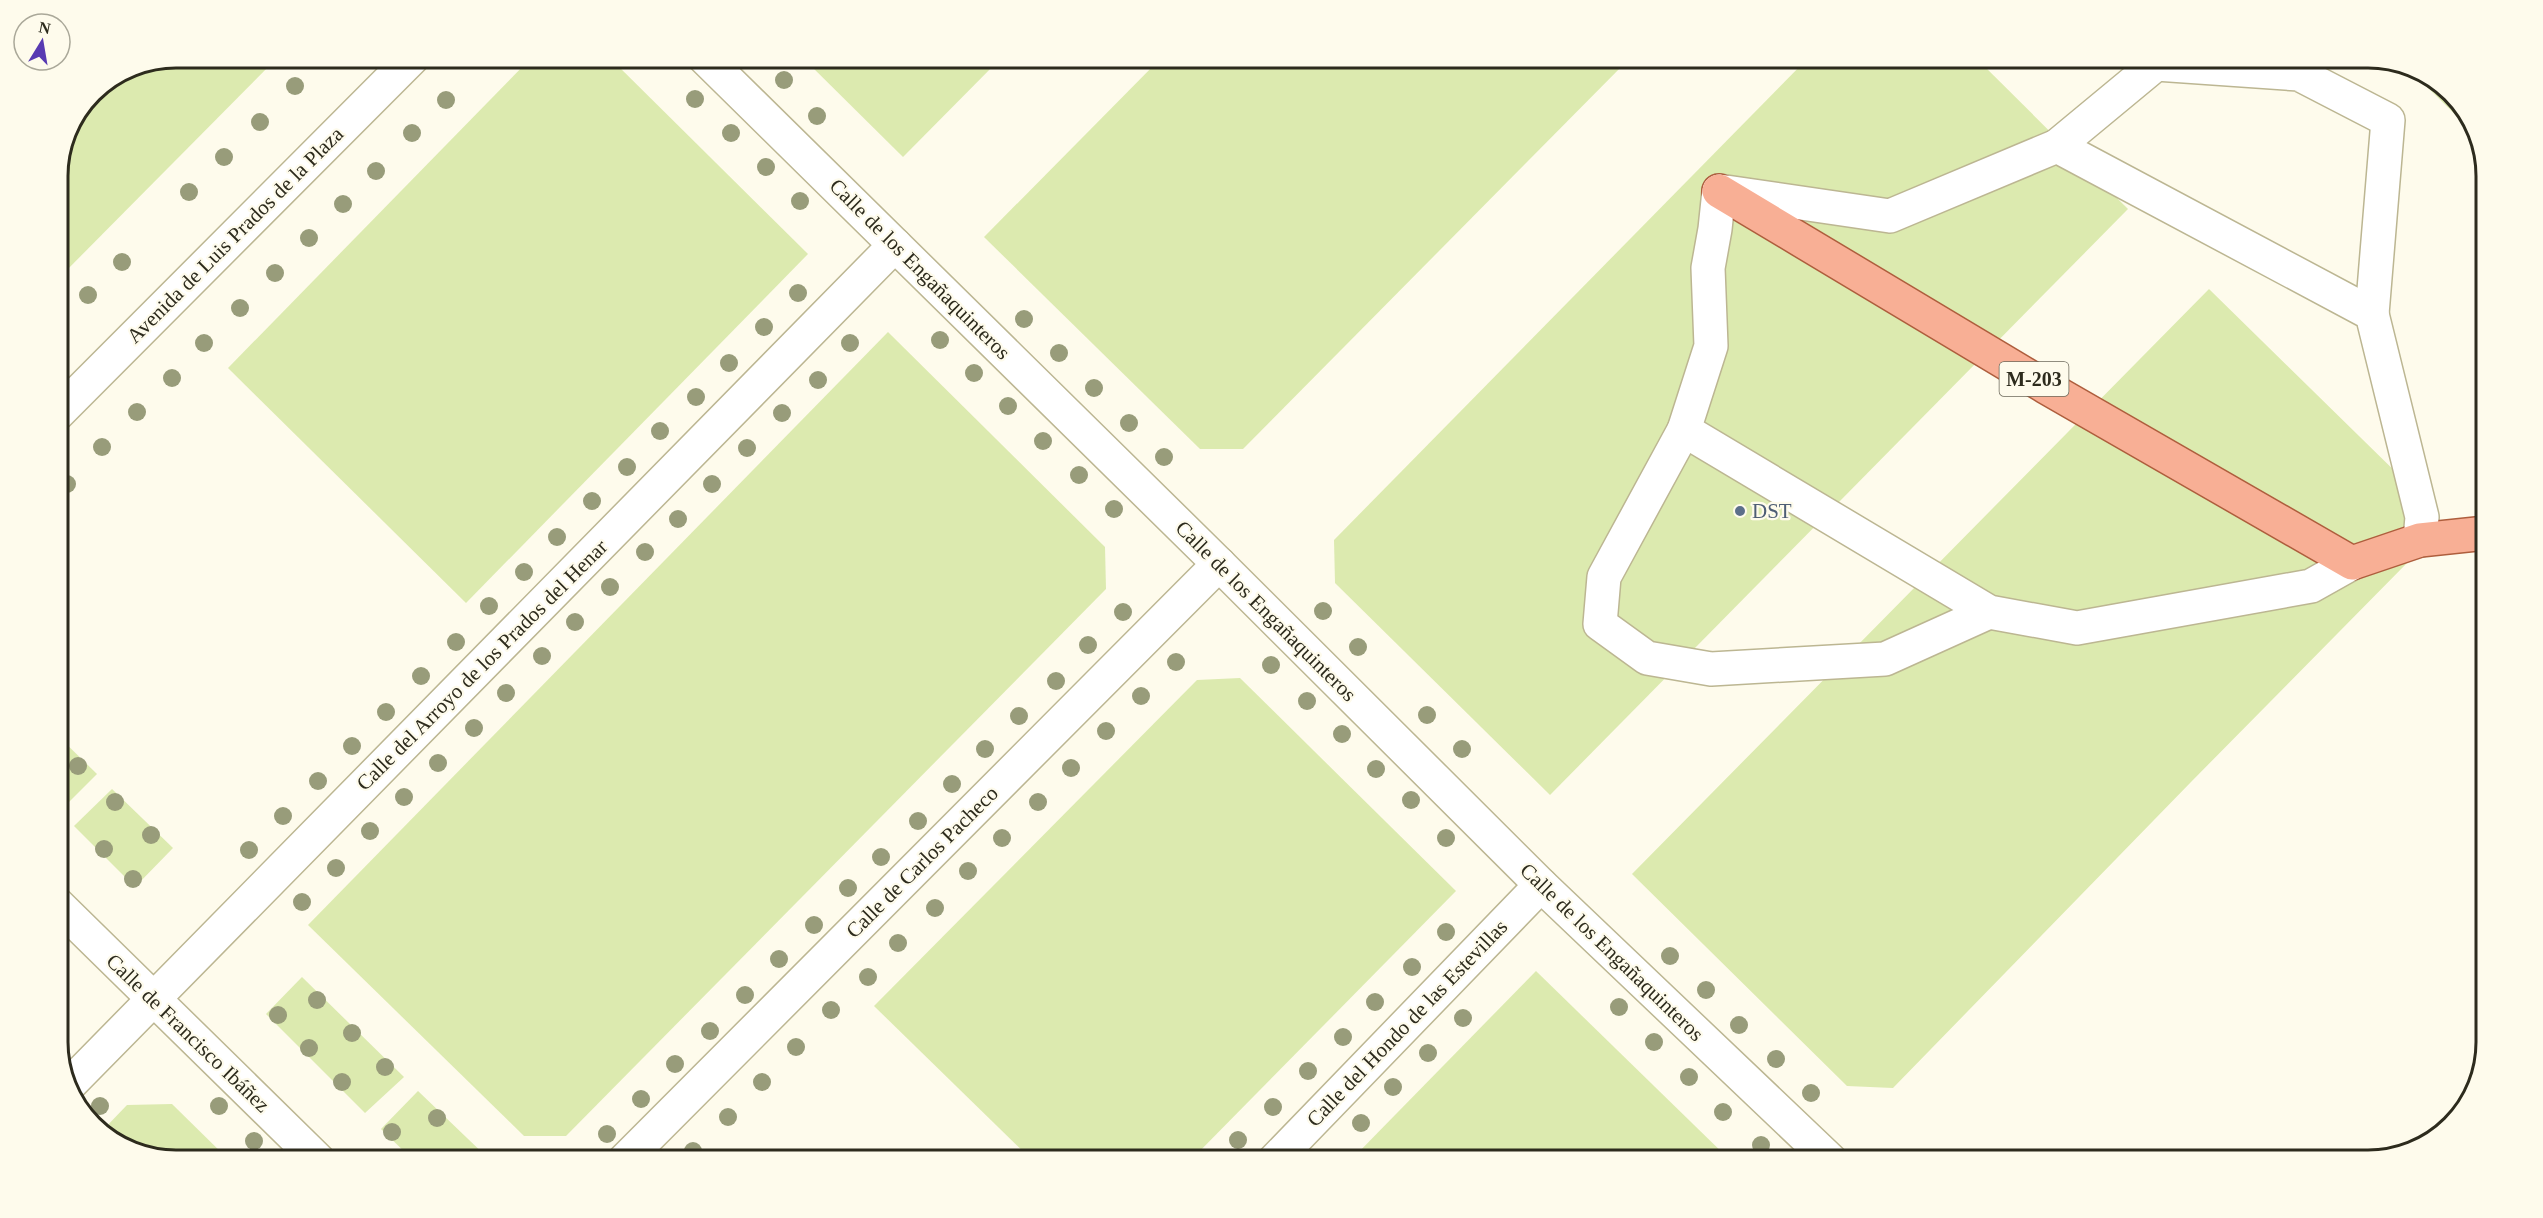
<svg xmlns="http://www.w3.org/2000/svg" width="2543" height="1218" viewBox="0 0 2543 1218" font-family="Georgia,serif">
	<rect width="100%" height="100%" fill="#fefbec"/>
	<g fill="#dceaaf">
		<path d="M176 57H278L57 280V168L69 124 92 92 131 66Z"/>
		<path d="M532 57H609L808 254 466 603 228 368Z"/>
		<path d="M802 57H1002L903 157Z"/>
		<path d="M1162 57H1631L1243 449H1200L984 237Z"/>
		<path d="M1809 57H1975L2128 209 1550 795 1335 583 1334 540Z"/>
		<path d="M2422 74 2466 110 2474 133 2418 78Z"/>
		<path d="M2209 289 2408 484 2404 519 2407 563 2191 782 1893 1088 1847 1086 1632 874Z"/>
		<path d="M888 332 1105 547 1106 589 566 1136H524L308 925Z"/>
		<path d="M1240 678 1456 891 1190 1161H1033L874 1006 1197 680Z"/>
		<path d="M57 735 97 774 59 812 57 810Z"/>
		<path d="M112 789 173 848 135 887 74 826Z"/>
		<path d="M1536 971 1731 1161H1350Z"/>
		<path d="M302 977 404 1077 365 1113 266 1014Z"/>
		<path d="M418 1091 491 1161H414L381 1129Z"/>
		<path d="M172 1104 230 1161H176L130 1152 103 1130 127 1105Z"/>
	</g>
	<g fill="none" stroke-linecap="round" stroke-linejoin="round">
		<g stroke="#bcb692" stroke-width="36">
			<g id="minor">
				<path d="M704 57 1219 564 1541 885 1831 1161"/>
				<path d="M2057 146 2156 64 2299 74 2388 120 2372 314"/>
				<path d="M57 414 413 57"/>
				<path d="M1684 430 1604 577 1600 624 1647 658 1711 669 1885 659 1989 612"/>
				<path d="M2352 563 2311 586 2077 628 1989 612 1684 430 1711 346 1708 268 1715 229 1719 191 1890 216 2057 146 2372 314 2422 517 2420 540"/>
				<path d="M57 904 319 1161"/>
				<path d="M69 1085 895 245"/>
				<path d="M624 1161 1219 564"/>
				<path d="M1274 1161 1541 885"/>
			</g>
		</g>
		<g stroke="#ae5e3d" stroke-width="36">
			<path id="major" d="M1719 191 2046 387 2352 563 2420 540 2486 533"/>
		</g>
		<use href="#minor" stroke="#fff" stroke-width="33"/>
		<use href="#major" stroke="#f8af95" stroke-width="33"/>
	</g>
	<g fill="#989c7a">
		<circle cx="784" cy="80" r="9"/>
		<circle cx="295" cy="86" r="9"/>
		<circle cx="695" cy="99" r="9"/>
		<circle cx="446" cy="100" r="9"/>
		<circle cx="817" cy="116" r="9"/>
		<circle cx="260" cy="122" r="9"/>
		<circle cx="412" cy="133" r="9"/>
		<circle cx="731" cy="133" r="9"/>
		<circle cx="224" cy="157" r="9"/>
		<circle cx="766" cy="167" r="9"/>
		<circle cx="376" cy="171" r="9"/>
		<circle cx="189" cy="192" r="9"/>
		<circle cx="800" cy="201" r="9"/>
		<circle cx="343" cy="204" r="9"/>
		<circle cx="309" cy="238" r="9"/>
		<circle cx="122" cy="262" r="9"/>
		<circle cx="275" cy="273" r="9"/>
		<circle cx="798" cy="293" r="9"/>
		<circle cx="88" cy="295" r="9"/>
		<circle cx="240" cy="308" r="9"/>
		<circle cx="1024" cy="319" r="9"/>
		<circle cx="764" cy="327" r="9"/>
		<circle cx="940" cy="340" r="9"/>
		<circle cx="204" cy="343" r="9"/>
		<circle cx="850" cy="343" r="9"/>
		<circle cx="1059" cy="353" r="9"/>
		<circle cx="729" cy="363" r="9"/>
		<circle cx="974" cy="373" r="9"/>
		<circle cx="172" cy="378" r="9"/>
		<circle cx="818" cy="380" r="9"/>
		<circle cx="1094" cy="388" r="9"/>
		<circle cx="696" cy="397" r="9"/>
		<circle cx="1008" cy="406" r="9"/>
		<circle cx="137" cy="412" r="9"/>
		<circle cx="782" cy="413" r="9"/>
		<circle cx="1129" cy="423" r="9"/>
		<circle cx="660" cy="431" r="9"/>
		<circle cx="1043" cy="441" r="9"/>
		<circle cx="102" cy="447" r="9"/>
		<circle cx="747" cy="448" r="9"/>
		<circle cx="1164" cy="457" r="9"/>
		<circle cx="627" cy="467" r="9"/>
		<circle cx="1079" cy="475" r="9"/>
		<circle cx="67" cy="484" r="9"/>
		<circle cx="712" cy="484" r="9"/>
		<circle cx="592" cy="501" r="9"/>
		<circle cx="1114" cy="509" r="9"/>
		<circle cx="678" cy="519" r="9"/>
		<circle cx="557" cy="537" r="9"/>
		<circle cx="645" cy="552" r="9"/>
		<circle cx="524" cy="572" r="9"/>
		<circle cx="610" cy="587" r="9"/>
		<circle cx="489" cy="606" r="9"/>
		<circle cx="1323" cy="611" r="9"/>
		<circle cx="1123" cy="612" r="9"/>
		<circle cx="575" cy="622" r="9"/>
		<circle cx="456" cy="642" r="9"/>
		<circle cx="1088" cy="645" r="9"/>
		<circle cx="1358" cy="647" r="9"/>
		<circle cx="542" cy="656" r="9"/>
		<circle cx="1176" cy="662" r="9"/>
		<circle cx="1271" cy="665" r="9"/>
		<circle cx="421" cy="676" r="9"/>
		<circle cx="1056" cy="681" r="9"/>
		<circle cx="506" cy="693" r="9"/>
		<circle cx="1141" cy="696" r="9"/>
		<circle cx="1307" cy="701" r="9"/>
		<circle cx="386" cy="712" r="9"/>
		<circle cx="1427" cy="715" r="9"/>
		<circle cx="1019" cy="716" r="9"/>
		<circle cx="474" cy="728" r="9"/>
		<circle cx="1106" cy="731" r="9"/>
		<circle cx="1342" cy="734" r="9"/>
		<circle cx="352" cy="746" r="9"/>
		<circle cx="985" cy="749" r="9"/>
		<circle cx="1462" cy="749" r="9"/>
		<circle cx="438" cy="763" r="9"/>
		<circle cx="78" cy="766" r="9"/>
		<circle cx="1071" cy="768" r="9"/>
		<circle cx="1376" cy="769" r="9"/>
		<circle cx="318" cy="781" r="9"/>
		<circle cx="952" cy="784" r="9"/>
		<circle cx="404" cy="797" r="9"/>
		<circle cx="1411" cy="800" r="9"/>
		<circle cx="115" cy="802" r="9"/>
		<circle cx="1038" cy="802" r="9"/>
		<circle cx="283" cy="816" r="9"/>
		<circle cx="918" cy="821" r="9"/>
		<circle cx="370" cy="831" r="9"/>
		<circle cx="151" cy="835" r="9"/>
		<circle cx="1002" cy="838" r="9"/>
		<circle cx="1446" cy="838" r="9"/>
		<circle cx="104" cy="849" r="9"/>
		<circle cx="249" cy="850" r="9"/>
		<circle cx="881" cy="857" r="9"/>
		<circle cx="336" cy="868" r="9"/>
		<circle cx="968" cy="871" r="9"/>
		<circle cx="133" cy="879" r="9"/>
		<circle cx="848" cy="888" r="9"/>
		<circle cx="302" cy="902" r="9"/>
		<circle cx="935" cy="908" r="9"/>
		<circle cx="814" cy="925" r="9"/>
		<circle cx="1446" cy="932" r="9"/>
		<circle cx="898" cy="943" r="9"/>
		<circle cx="1670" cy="956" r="9"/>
		<circle cx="779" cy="959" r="9"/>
		<circle cx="1412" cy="967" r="9"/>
		<circle cx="868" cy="977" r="9"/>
		<circle cx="1706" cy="990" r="9"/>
		<circle cx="745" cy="995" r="9"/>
		<circle cx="317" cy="1000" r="9"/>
		<circle cx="1375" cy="1002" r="9"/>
		<circle cx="1619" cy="1007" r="9"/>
		<circle cx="831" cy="1010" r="9"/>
		<circle cx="278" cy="1015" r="9"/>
		<circle cx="1463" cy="1018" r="9"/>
		<circle cx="1739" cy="1025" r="9"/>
		<circle cx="710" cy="1031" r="9"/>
		<circle cx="352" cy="1033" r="9"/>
		<circle cx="1343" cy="1037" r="9"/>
		<circle cx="1654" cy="1042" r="9"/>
		<circle cx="796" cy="1047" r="9"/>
		<circle cx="309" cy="1048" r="9"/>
		<circle cx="1428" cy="1053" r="9"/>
		<circle cx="1776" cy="1059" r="9"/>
		<circle cx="675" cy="1064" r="9"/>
		<circle cx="385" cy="1067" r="9"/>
		<circle cx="1308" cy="1071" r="9"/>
		<circle cx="1689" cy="1077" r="9"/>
		<circle cx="342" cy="1082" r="9"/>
		<circle cx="762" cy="1082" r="9"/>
		<circle cx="1393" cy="1087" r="9"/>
		<circle cx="1811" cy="1093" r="9"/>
		<circle cx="641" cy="1099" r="9"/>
		<circle cx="100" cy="1106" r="9"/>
		<circle cx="219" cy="1106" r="9"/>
		<circle cx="1273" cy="1107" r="9"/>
		<circle cx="1723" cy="1112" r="9"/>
		<circle cx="728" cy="1117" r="9"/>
		<circle cx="437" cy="1118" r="9"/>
		<circle cx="1361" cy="1123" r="9"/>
		<circle cx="392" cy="1132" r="9"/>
		<circle cx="607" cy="1134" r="9"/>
		<circle cx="1238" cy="1140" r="9"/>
		<circle cx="254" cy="1141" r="9"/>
		<circle cx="1761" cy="1145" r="9"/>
		<circle cx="693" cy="1151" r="9"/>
	</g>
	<circle fill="#5c6f8a" stroke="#fefbec" stroke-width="2" cx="1740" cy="511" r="6"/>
	<g text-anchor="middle" stroke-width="4.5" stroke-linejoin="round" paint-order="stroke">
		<rect fill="#fefbec" stroke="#6c695b" stroke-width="1.5" x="1999.5" y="362" width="69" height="34" rx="4.5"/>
		<g font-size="20" font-weight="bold" fill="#2d2b1d">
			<text x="2034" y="386">M-203</text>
		</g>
		<g font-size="21" fill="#2d2b1d" stroke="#fefbec">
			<text transform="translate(235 235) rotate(-45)" y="7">Avenida de Luis Prados de la Plaza</text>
			<text transform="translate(920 269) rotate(45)" y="7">Calle de los Engañaquinteros</text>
			<text transform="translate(1266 611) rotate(45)" y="7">Calle de los Engañaquinteros</text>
			<text transform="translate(482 665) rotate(-45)" y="7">Calle del Arroyo de los Prados del Henar</text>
			<text transform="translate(922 862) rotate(-45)" y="7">Calle de Carlos Pacheco</text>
			<text transform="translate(1612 952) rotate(44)" y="7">Calle de los Engañaquinteros</text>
			<text transform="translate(1407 1023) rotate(-46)" y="7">Calle del Hondo de las Estevillas</text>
			<text transform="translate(188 1033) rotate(44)" y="7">Calle de Francisco Ibáñez</text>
		</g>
		<g font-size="21" fill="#4e5e75" stroke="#fefbec" text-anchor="start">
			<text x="1752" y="518">DST</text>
		</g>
	</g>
	<path d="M0 0H2543V1218H0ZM176 68H2368A108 108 0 0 1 2476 176V1042A108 108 0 0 1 2368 1150H176A108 108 0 0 1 68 1042V176A108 108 0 0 1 176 68Z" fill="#fefbec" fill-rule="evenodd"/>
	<path fill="none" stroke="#2d2b1d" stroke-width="3" d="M176 68H2368A108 108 0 0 1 2476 176V1042A108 108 0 0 1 2368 1150H176A108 108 0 0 1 68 1042V176A108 108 0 0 1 176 68Z"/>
	<g transform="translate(42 42) rotate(11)"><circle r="28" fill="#fefbec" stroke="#aaa899" stroke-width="1.5"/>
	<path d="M0-4.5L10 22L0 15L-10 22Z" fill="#583ab2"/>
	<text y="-9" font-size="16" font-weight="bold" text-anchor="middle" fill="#2d2b1d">N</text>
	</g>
</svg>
